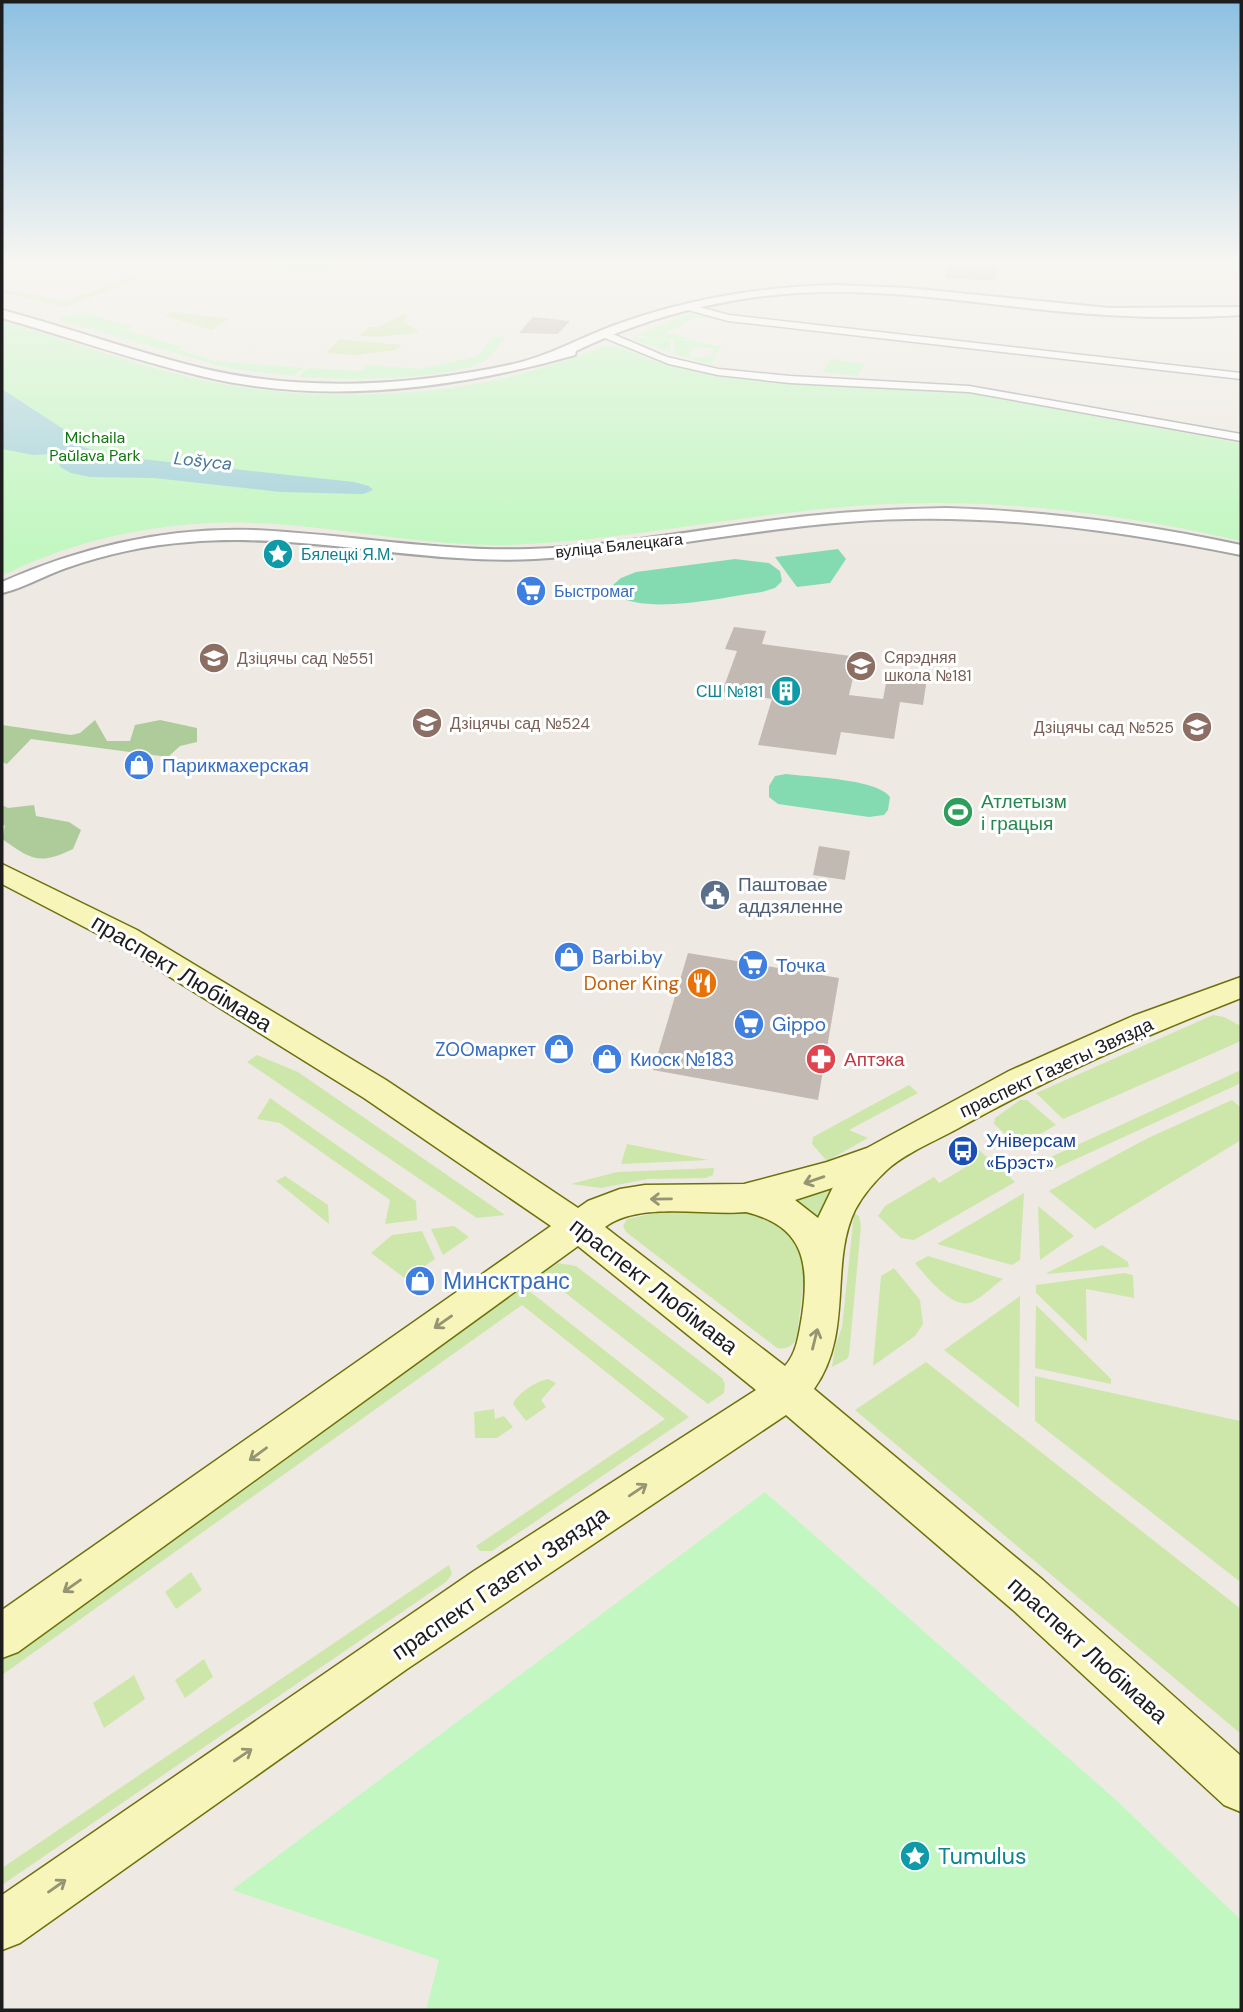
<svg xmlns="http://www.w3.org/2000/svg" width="1243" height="2012" viewBox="0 0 1243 2012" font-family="'DM Sans',sans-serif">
	<rect width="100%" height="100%" fill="#eeeae3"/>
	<g fill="#cde7ab">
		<path d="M129 278 136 280 65 307 2 292V289L66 301Z"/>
		<path d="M173 312 224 318H230L212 330 165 316Z"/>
		<path d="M408 313 404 322 419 331 416 333 379 337 359 336 370 327H377Z"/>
		<path d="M339 340H347L402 345 396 350 354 355 326 353Z"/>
		<path d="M1213 1015 1224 1017 1241 1026V1041L1063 1119 1036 1093Z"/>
		<path d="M257 1055 298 1072 505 1215 477 1218 247 1062Z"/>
		<path d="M1241 1070V1083L1050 1171 1041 1166 1042 1161Z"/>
		<path d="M909 1085 918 1093 849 1130 868 1138 827 1161 812 1144 813 1137Z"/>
		<path d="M270 1098 416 1201 417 1220 385 1224 390 1200 280 1123 257 1119Z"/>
		<path d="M1020 1100H1027L1056 1125 1019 1146 994 1124 995 1118Z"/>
		<path d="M1232 1100 1241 1108V1140L1095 1229 1049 1191 1148 1138Z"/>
		<path d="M627 1144 709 1160 621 1164Z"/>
		<path d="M979 1150 1015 1182 914 1240 901 1238 878 1216 885 1206 934 1177 939 1183 966 1167 960 1161Z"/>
		<path d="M714 1168 713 1175 706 1178 648 1179 601 1188 571 1184 617 1172Z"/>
		<path d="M285 1176 328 1205 329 1224 276 1181Z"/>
		<path d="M825 1186 835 1196 822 1229 786 1201Z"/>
		<path d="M1024 1193 1020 1260 1012 1265 937 1244Z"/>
		<path d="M1038 1206 1074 1236 1040 1260Z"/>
		<path d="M750 1211 775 1216 807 1252 797 1337C794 1346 786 1350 777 1348L626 1232 623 1226 627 1219 660 1212Z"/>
		<path d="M854 1214 859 1216 861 1226 849 1355 847 1359 832 1367 835 1347 842 1327Z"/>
		<path d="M454 1226 469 1237 443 1255 431 1229Z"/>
		<path d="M422 1231 435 1259 406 1279 371 1253 392 1235Z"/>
		<path d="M1102 1245 1128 1262 1129 1267 1045 1274Z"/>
		<path d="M928 1256 1003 1279C993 1286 983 1297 972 1302 953 1311 925 1275 915 1263Z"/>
		<path d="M558 1263 576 1266 722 1378 725 1384 724 1393 708 1404 541 1274Z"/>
		<path d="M894 1268 920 1300 923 1324 915 1336 873 1366 881 1276Z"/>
		<path d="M1124 1273 1133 1275 1134 1298 1086 1289 1087 1342 1036 1293V1285Z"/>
		<path d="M523 1286 689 1417 492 1551H480L476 1546 665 1419 522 1305 2 1675V1651Z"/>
		<path d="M1020 1296 1019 1408 944 1350Z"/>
		<path d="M1036 1305 1111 1379V1384L1035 1368Z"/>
		<path d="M926 1362 1241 1609V1734L855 1410Z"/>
		<path d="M1035 1376 1240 1421 1241 1574 1239 1581 1035 1421Z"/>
		<path d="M548 1379 556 1383 541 1400 546 1407 526 1421 513 1404C518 1393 536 1381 548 1379Z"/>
		<path d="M494 1409 495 1419 504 1416 513 1427 497 1438H475L474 1412Z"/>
		<path d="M449 1565 452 1574 446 1582 2 1885V1868Z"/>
		<path d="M191 1572 202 1590 176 1609 165 1592Z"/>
		<path d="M204 1659 213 1677 185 1698 175 1680Z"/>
		<path d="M134 1675 145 1699 104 1728 93 1703Z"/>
	</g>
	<g fill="#adcc99">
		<path d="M95 720 107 741H130L135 725 160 720 197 728V742L180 746 168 757 31 739 7 764 2 762V725L71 735 80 733Z"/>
		<path d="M2 805 8 808 34 805 36 816 69 822 81 830 73 849C38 866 31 859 2 839L5 826 2 824Z"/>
	</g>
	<g fill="#c2f7c1">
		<path d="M232 264H369L320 271 227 266Z"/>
		<path d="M79 311 133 327 125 330 182 347 176 349 215 361 304 368 293 376 228 368 56 319Z"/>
		<path d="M693 312 717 319 697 317 666 333 689 338 678 340H691L721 347 718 352H712L715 349 695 347 689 352 693 358 714 356 711 353 717 354 711 364 674 354V339H663L670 340V352L635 340 633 336 653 340 637 334Z"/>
		<path d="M2 321C75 342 147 370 222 384 308 400 424 398 509 377 542 369 573 358 605 346H617L655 361 711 374 795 384 955 391 1241 443V541C1121 513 991 497 868 505 747 513 627 541 506 545 433 546 360 531 287 525 193 516 91 532 6 574L2 573Z"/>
		<path d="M494 336 505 338C499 345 491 358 483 362 445 381 342 380 298 377L308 368 361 371 367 365 420 369 478 356Z"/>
		<path d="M831 359 865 364 857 376 823 372Z"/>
		<path d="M765 1492 1115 1799 1241 1920V2010H426L439 1960 232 1890Z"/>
	</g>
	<g fill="#84dbb2">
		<path d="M838 549 846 559 830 583 797 587 775 557Z"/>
		<path d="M735 559 769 563 780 571 782 581 775 588 762 592C723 597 646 616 614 594L613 585 621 578 636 572Z"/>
		<path d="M786 774C809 777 878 779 890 797L888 810 884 815 869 817 778 804 769 797V786L775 776Z"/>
	</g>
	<path fill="#a5d3da" d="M2 389 71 434 83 447 114 456 354 482 369 486 373 490 363 494 281 492 154 478 90 477 71 473 60 467 57 454 33 455 2 449Z"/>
	<g fill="#c2b9b3">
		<path d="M948 264H998L996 281 945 278Z"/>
		<path d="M533 317 570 321 558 334 519 333Z"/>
		<path d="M734 627 766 631 762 644 858 657 849 695 883 699 888 673 927 678 923 705 900 702 894 739 841 732 836 755 758 745 772 699 722 692 737 651 725 649Z"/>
		<path d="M819 846 850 851 845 880 813 875Z"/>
		<path d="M688 953 839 978 818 1100 653 1070Z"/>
		<path d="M596 1049 623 1053 618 1070 591 1065Z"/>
	</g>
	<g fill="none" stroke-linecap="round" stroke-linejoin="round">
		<g stroke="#a4a4a4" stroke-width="3">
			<g id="minor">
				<path d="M688 304 729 315 1241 373V379L728 321 685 309V305Z"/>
				<path d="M600 332H608L667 357 718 369 790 376 969 386 1241 434V441L969 392 790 383 718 375 669 364 600 336Z"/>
			</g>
		</g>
		<g stroke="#a4a4a4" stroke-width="4">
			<g id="tertiary">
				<path d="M835 285 908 288 1109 308 1241 307V315C1179 319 1117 317 1055 311 983 304 911 292 838 292 748 291 657 312 576 351L575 355C455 389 324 406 201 376 134 360 68 337 2 318V310C70 328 137 353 205 369 304 392 411 386 509 365 548 357 581 337 618 324 688 299 760 287 835 285Z"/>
				<path d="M946 508C1046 511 1143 524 1241 545V555C1110 529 981 511 847 522 743 530 640 553 535 559 419 565 305 532 189 542 147 545 106 554 66 568 45 575 24 588 2 593V582C81 547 167 527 254 530 346 534 437 552 529 549 623 546 715 526 808 516 854 511 900 509 946 508Z"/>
			</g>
		</g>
		<g stroke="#6e7009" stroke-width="3">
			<path id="secondary" d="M2 864 137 930 386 1080 578 1208 588 1201 620 1189 645 1185 744 1184 827 1162 867 1148 1009 1071 1133 1016 1241 977V998C1142 1037 1050 1077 957 1129 937 1140 904 1154 888 1169 876 1180 863 1195 855 1210 829 1264 854 1333 814 1389L1043 1580 1241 1756V1812L1224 1805 1013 1610 786 1415 407 1669 20 1943 2 1950V1895L474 1571 756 1390 578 1246 18 1652 2 1658V1610L551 1226 364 1098 117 944 2 884ZM833 1187 818 1218 795 1200 832 1188ZM746 1212C804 1226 810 1263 802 1316 799 1333 797 1353 785 1366L605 1227C640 1201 705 1216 746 1212Z"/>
		</g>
		<use href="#minor" fill="#fff" fill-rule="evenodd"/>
		<use href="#tertiary" fill="#fff" fill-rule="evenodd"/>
		<use href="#secondary" fill="#f7f5b9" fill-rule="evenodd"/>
	</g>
	<defs><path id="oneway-shaft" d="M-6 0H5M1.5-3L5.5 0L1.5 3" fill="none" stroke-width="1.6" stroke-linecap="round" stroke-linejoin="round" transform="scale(1.75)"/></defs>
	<g stroke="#959473">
		<use href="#oneway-shaft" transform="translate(814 1180) rotate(161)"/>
		<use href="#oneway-shaft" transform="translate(661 1199) rotate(179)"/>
		<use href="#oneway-shaft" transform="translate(443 1322) rotate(145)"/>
		<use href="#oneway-shaft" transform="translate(815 1339) rotate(-76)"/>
		<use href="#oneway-shaft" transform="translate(258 1454) rotate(144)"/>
		<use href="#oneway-shaft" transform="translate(638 1490) rotate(-34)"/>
		<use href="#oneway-shaft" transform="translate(72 1586) rotate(145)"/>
		<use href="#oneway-shaft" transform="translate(243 1755) rotate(-34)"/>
		<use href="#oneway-shaft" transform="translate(57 1886) rotate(-35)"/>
	</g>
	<linearGradient id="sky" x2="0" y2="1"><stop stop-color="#8dc0e2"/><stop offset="0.48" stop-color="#f7f6f2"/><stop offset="1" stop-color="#f7f6f2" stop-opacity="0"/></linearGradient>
	<rect width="1243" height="545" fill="url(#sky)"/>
	<defs>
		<g id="sight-disc" transform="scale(1.575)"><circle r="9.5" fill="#0f9aa8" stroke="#fff"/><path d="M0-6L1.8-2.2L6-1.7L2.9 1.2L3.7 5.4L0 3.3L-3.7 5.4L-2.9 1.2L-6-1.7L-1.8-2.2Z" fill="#fff"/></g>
		<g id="supermarket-disc" transform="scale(1.575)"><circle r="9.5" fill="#3f7fe0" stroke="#fff"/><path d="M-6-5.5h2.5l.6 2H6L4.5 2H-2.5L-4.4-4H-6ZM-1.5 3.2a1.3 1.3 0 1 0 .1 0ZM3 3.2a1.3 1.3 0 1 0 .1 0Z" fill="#fff"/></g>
		<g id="school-disc" transform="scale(1.575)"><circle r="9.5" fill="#8d6e63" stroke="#fff"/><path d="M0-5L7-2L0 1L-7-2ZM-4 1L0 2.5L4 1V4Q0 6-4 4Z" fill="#fff"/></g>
		<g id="building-disc" transform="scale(1.575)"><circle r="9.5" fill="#0f9aa8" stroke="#fff"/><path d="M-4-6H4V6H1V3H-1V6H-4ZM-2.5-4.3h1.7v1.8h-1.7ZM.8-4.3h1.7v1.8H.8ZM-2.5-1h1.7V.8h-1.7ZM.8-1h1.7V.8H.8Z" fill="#fff"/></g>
		<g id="shop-disc" transform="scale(1.575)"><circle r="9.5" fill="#3f7fe0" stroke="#fff"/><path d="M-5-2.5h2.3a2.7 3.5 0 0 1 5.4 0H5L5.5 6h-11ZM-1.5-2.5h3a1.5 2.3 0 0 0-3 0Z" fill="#fff"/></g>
		<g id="stadium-disc" transform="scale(1.575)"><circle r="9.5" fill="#2e9e5b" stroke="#fff"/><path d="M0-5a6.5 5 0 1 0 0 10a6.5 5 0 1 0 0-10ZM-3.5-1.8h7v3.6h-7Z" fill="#fff"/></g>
		<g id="civic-disc" transform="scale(1.575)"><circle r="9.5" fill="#5c6f8a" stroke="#fff"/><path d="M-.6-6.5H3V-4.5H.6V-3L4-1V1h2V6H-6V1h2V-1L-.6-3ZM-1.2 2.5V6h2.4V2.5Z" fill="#fff"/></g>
		<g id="restaurant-disc" transform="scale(1.575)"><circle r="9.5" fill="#e8710a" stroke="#fff"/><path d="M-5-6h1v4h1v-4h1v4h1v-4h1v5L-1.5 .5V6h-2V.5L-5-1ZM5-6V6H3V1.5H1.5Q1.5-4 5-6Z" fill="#fff"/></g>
		<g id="pharmacy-disc" transform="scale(1.575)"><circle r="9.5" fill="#e0444e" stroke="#fff"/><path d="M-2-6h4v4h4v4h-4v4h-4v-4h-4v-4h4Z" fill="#fff"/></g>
		<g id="bus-disc" transform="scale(1.575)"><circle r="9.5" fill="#1a4fb4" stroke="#fff"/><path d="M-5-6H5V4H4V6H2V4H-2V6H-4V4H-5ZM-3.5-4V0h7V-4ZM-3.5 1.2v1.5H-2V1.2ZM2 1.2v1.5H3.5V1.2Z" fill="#fff"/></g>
	</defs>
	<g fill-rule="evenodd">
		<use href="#sight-disc" x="278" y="554"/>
		<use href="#supermarket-disc" x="531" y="591"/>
		<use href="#school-disc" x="214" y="658"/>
		<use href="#school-disc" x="861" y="666"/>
		<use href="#building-disc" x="786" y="691"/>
		<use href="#school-disc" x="427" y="723"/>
		<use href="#school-disc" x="1197" y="727"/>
		<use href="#shop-disc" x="139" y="765"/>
		<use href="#stadium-disc" x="958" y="812"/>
		<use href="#civic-disc" x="715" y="895"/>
		<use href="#shop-disc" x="569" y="957"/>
		<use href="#supermarket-disc" x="753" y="965"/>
		<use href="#restaurant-disc" x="702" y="983"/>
		<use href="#supermarket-disc" x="749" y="1024"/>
		<use href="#shop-disc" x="559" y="1049"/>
		<use href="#shop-disc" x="607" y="1059"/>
		<use href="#pharmacy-disc" x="821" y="1059"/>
		<use href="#bus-disc" x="963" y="1151"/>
		<use href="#shop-disc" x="420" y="1281"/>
		<use href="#sight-disc" x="915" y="1856"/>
	</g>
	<g text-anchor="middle" stroke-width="6" stroke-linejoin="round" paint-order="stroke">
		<g font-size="16" fill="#10770f" stroke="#fff">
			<text x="95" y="443">Michaila<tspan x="95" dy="18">Paŭlava Park</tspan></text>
		</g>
		<g font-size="16" fill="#1d1d1d" stroke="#fff">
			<text transform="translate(619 545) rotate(-6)" y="6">вуліца Бялецкага</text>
		</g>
		<g font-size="16" fill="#0d838f" stroke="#fff" text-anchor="start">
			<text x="301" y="560">Бялецкі Я.М.</text>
			<text x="763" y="697" text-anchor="end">СШ №181</text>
		</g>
		<g font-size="16" fill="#366cbe" stroke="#fff" text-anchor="start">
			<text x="554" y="597">Быстромаг</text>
		</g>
		<g font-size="16" fill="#785e54" stroke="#fff" text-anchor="start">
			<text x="884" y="663">Сярэдняя<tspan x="884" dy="18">школа №181</tspan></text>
			<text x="237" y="664">Дзіцячы сад №551</text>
			<text x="450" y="729">Дзіцячы сад №524</text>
			<text x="1174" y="733" text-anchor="end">Дзіцячы сад №525</text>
		</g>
		<g font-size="18" font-style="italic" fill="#47789a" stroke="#fff">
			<text transform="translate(203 461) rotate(6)" y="6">Lošyca</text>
		</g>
		<g font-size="19" fill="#366cbe" stroke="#fff" text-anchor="start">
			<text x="162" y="772">Парикмахерская</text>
			<text x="592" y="964">Barbi.by</text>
			<text x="776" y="972">Точка</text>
			<text x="772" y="1031">Gippo</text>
			<text x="536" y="1056" text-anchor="end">ZOOмаркет</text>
			<text x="630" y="1066">Киоск №183</text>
		</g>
		<g font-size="19" fill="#27864d" stroke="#fff" text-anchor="start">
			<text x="981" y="808">Атлетызм<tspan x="981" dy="22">і грацыя</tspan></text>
		</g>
		<g font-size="19" fill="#4e5e75" stroke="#fff" text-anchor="start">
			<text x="738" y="891">Паштовае<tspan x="738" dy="22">аддзяленне</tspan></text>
		</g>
		<g font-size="19" fill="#c56008" stroke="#fff" text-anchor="end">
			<text x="679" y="990">Doner King</text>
		</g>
		<g font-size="19" fill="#be3a42" stroke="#fff" text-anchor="start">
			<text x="844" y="1066">Аптэка</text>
		</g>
		<g font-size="19" fill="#1d1d1d" stroke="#fff">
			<text transform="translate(1056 1067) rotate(-25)" y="7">праспект Газеты Звязда</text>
		</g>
		<g font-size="19" fill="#164399" stroke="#fff" text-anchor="start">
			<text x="986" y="1147">Універсам<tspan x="986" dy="22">«Брэст»</tspan></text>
		</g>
		<g font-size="23" fill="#1d1d1d" stroke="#fff">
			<text transform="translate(182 973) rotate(31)" y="8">праспект Любімава</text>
			<text transform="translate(654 1286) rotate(38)" y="8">праспект Любімава</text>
			<text transform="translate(500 1583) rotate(-34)" y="8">праспект Газеты Звязда</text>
			<text transform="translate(1088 1650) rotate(42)" y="8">праспект Любімава</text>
		</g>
		<g font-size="23" fill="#366cbe" stroke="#fff" text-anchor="start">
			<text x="443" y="1289">Минсктранс</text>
		</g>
		<g font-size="23" fill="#0d838f" stroke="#fff" text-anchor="start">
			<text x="938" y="1864">Tumulus</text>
		</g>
	</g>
	<rect width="1243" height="2012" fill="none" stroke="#1d1d1d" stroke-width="7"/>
</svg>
